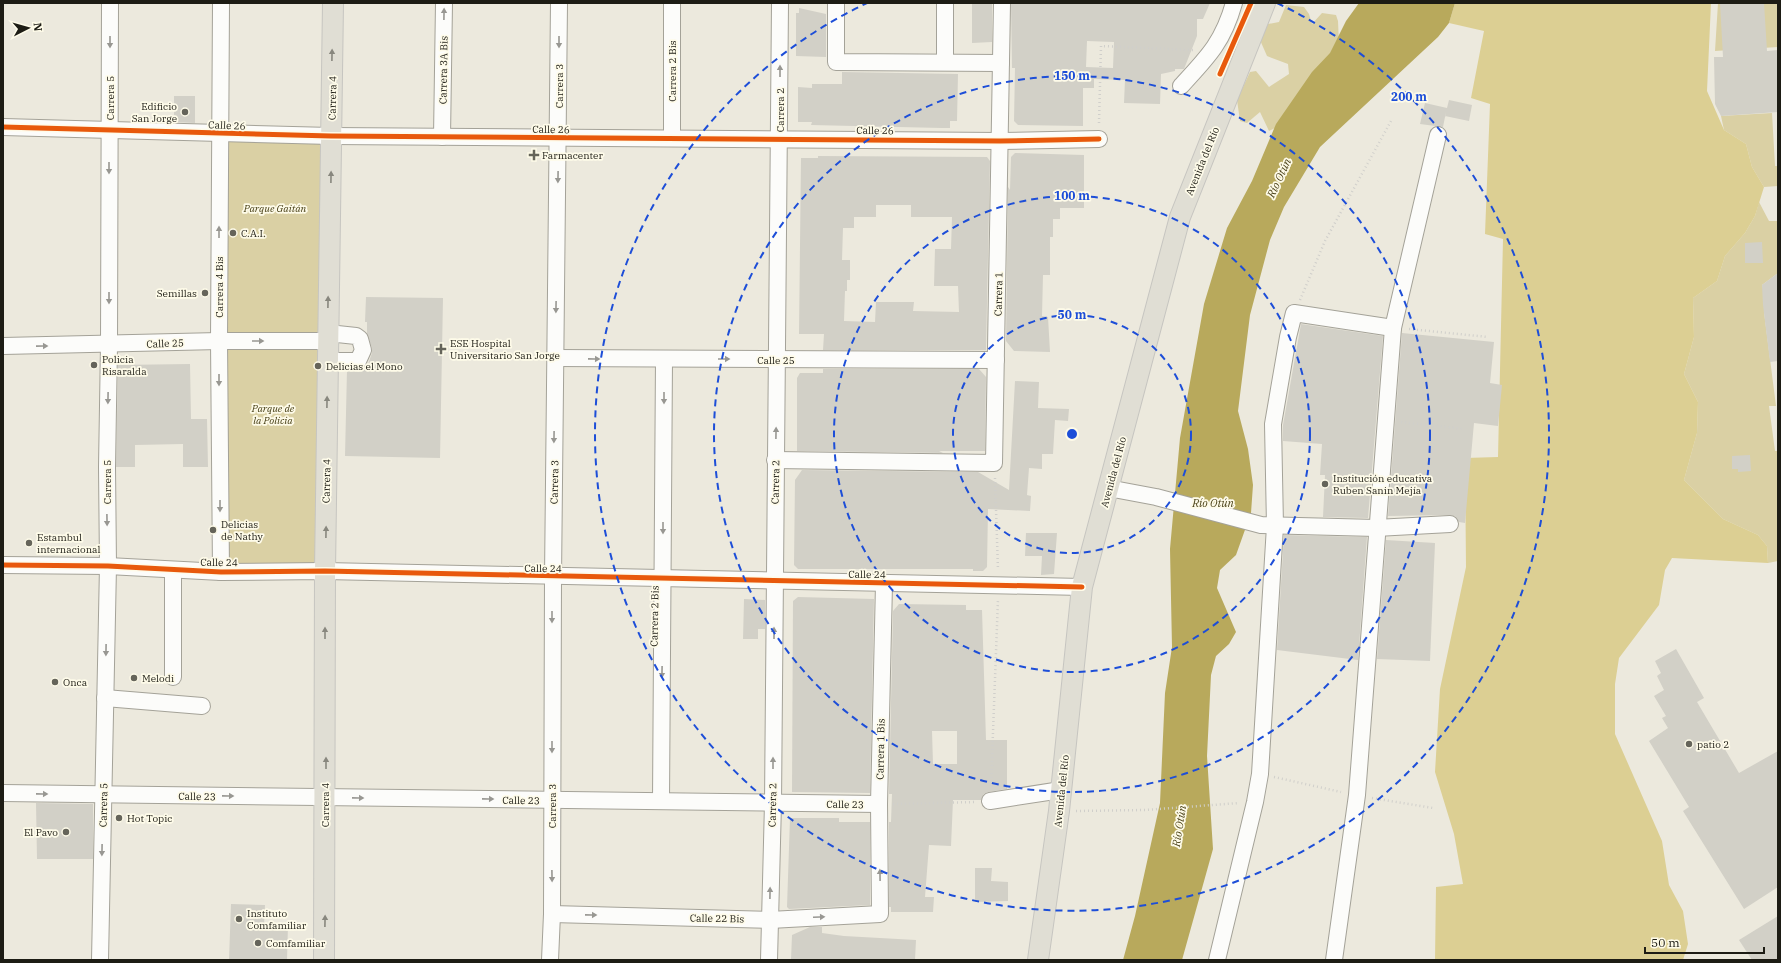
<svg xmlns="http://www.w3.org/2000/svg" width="1781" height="963" viewBox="0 0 1781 963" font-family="'IBM Plex Serif',serif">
	<rect width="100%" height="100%" fill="#ece9dd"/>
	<g fill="#dad0a4">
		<path d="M1718 3H1778V47L1715 51Z"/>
		<path d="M1286 5 1304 7 1309 14 1312 24 1322 13 1336 15 1338 21 1339 44 1275 128 1269 131 1260 112 1247 123 1240 121 1237 100 1250 72 1256 71 1269 87 1289 74 1288 64 1267 56 1260 40 1268 24 1279 22Z"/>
		<path d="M1772 113 1775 166H1778V186L1764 187 1752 167 1746 144 1724 130 1721 116Z"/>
		<path d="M220 134 331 136 325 571 221 572Z"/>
		<path d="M1759 202 1769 221H1778V273L1762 285 1770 312H1764L1776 406H1769L1775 451H1778V561L1768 563 1767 546 1758 535 1723 519 1684 480 1697 433 1698 402 1684 374 1694 337 1693 298 1717 281 1725 256 1745 233 1755 216Z"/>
	</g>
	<path fill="#dccf93" d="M1455 3H1711L1707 91 1724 130 1746 144 1752 167 1764 187 1755 216 1745 233 1725 256 1717 281 1693 298 1694 337 1684 374 1698 402 1697 433 1684 480 1723 519 1758 535 1767 546 1768 563 1672 558 1665 570 1659 605 1619 658 1615 684V734L1662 841 1669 885 1683 911 1688 944 1683 960H1435L1436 887 1463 884 1454 834 1435 772 1440 689 1466 567 1465 458 1498 457 1503 239 1485 234 1490 104 1471 98 1484 31 1449 23Z"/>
	<path fill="#b8a95c" d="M1359 3H1455L1449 23 1438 37 1320 147 1284 207 1270 240 1250 315 1238 411 1248 449 1253 485 1251 513 1236 555 1220 570 1217 588 1236 632 1229 644 1216 656 1211 675 1207 756 1213 849 1182 960H1123L1135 916 1160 803 1165 693 1172 647 1170 549 1180 438 1204 304 1227 228 1252 181 1276 124 1312 72 1330 53 1346 21Z"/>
	<g fill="#d2d0c7" fill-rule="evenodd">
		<path d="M972 3H992V42L972 43Z"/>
		<path d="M1011 3H1210L1203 19H1197V36L1184 69H1175V71L1161 74 1160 104 1124 103 1125 80 1094 79V88H1083V126L1018 125 1014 121 1015 68H1012ZM1087 41 1114 42 1113 68 1086 67Z"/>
		<path d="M1720 3H1764L1767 51 1778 50V112L1721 116 1715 104 1714 57H1723Z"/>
		<path d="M799 8 826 14V57L796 56V13H799Z"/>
		<path d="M842 72 958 74 957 121H950V128H942L811 125 812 122H798V87L812 88V84H842Z"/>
		<path d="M174 96H195V123L174 122Z"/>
		<path d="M1449 100 1472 105 1469 121 1445 116 1446 112 1443 127 1420 124 1425 103 1447 108Z"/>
		<path d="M1015 153 1084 155V208H1060V219H1053V237H1050V275H1043L1042 316 1048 317 1050 352 1014 351 1006 341 1008 187 1010 190 1011 157Z"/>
		<path d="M818 156 987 157 990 161 986 350H823L824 334H799L801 158H818ZM876 205H911V217H952L951 249H935L934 286H958L959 312 913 311 914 302H876L875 322 844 321 845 291H847V280H850V260H842L843 228H854V217H876Z"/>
		<path d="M1762 242 1763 263H1745V243Z"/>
		<path d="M1778 273V361L1770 362 1763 305 1762 285Z"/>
		<path d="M366 297 443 298 440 458 345 456 347 370H366L372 353V348L367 333V322H365Z"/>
		<path d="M1301 324 1383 336 1368 518 1323 517 1325 475H1320L1322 444 1283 441V425Z"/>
		<path d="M1402 333 1494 342 1490 383 1502 385 1498 426 1474 423 1465 523 1459 522 1455 516 1450 515 1388 516Z"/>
		<path d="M190 364 191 419H207L208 467H183V444L135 445V467H116L118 365Z"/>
		<path d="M823 369H979L986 377 985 451H939L943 453 797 451V378L800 373H823Z"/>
		<path d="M1015 381 1039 382 1038 408 1069 409 1068 421 1055 420 1053 454H1042V469L1029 468 1027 495 1031 496 1030 511 988 509 987 567 983 571H973V569H798L794 565 795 480 802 470 978 472 1009 490Z"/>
		<path d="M1750 455 1751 471 1738 472V469H1732V456Z"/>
		<path d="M1026 533H1057L1054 574 1041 575 1042 556H1025Z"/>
		<path d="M1284 535 1367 537 1358 660 1277 650Z"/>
		<path d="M1386 540 1435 543 1430 661 1377 659Z"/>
		<path d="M798 597 874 599 870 793 792 792 793 601Z"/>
		<path d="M744 599 765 600V629H758V639H743Z"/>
		<path d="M899 604 966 605V610H982L986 740H1007V789L988 792 984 794 981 800H953L951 846 929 845 925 897H934L933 912H891V907H889V822H891L892 794H889L893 611ZM932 731H957V764H933Z"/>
		<path d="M1676 649 1704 698 1697 702 1739 773 1778 751V887L1744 909 1683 811 1689 807 1649 741 1668 728 1662 718 1666 716 1654 696 1664 690 1657 676 1661 673 1655 661Z"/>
		<path d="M36 803 93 804V859H37Z"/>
		<path d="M790 818H839V822H870V905L789 909 787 907Z"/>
		<path d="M975 868H992L991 881 1008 882V901L975 902Z"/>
		<path d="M231 904 265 905 264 925H288L287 960H229Z"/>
		<path d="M1778 916V960H1752L1739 940Z"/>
		<path d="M810 927H822V933L844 936 916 940 915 960H791L792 935Z"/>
	</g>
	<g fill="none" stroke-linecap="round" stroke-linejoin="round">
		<g stroke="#a4a298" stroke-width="18">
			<g id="minor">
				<path d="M672 3V138"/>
				<path d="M836 3V62L1001 63"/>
				<path d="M945 62V3"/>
				<path d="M1181 86C1208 57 1223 42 1234 3"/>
				<path d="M3 127 331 136 1000 141 1099 139"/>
				<path d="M442 137 444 3"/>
				<path d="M3 346 219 341H327"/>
				<path d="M555 358 996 360"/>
				<path d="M327 361H358L363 350 360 339 356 336 328 333"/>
				<path d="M775 460 994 463 1002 3"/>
				<path d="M1108 488 1156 497 1261 525 1376 528 1450 524"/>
				<path d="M3 565 108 566 221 572 325 571 1082 587"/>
				<path d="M173 570V677"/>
				<path d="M221 572 219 341 221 3"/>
				<path d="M105 698 202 706"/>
				<path d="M3 793 879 804"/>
				<path d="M661 801 664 359"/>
				<path d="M990 801 1061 790"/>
				<path d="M552 914 770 920 880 914 879 804 884 584"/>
				<path d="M100 960 108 566 107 467 109 345 110 3"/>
				<path d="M550 960 552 914 553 578 559 3"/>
				<path d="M769 960 773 803 780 3"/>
				<path d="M1217 960 1255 802 1260 774 1275 526 1273 424 1288 337 1294 313 1393 328"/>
				<path d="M1334 960 1357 795 1393 328 1438 135"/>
			</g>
		</g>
		<g stroke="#c6c5c0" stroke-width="22">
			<g id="major">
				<path d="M324 960 325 571 333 3"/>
				<path d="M1038 960 1059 811 1082 587 1180 217 1265 3"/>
			</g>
		</g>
		<g stroke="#d0cfcb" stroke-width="2.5" stroke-dasharray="1 3" stroke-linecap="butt">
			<path d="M1099 123 1101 46 1193 50"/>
			<path d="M1300 300 1325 241 1391 121"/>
			<path d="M1409 329 1488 337"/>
			<path d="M1401 422 1464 429"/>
			<path d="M995 478 998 570"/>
			<path d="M1274 777 1341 792"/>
			<path d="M991 786 998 599"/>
			<path d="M1372 798 1433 808"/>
			<path d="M893 804 976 802"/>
			<path d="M1076 811 1145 810 1239 803"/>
		</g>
		<use href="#minor" stroke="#fcfcfa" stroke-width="16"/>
		<use href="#major" stroke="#e0ded4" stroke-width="20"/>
		<g stroke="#fefbe9" stroke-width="8">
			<g id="cycleway">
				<path d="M1220 74 1251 3"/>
				<path d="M3 127 331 136 1000 141 1099 139"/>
				<path d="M3 565 108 566 221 572 325 571 1082 587"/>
			</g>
		</g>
		<use href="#cycleway" stroke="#e8590c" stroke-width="5"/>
	</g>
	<defs><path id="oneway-solid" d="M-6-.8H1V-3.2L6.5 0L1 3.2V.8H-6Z"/></defs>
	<g fill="#989792">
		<use href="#oneway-solid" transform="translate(444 14) rotate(-89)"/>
		<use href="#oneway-solid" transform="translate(110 42) rotate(90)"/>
		<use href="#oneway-solid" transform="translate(559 42) rotate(90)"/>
		<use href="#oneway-solid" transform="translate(780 71) rotate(-90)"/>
		<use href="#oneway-solid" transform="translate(109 168) rotate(90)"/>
		<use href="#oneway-solid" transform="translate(558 177) rotate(91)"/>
		<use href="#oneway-solid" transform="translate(219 232) rotate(-90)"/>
		<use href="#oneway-solid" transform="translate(109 298) rotate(90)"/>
		<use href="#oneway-solid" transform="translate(556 307) rotate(91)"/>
		<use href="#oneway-solid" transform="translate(258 341)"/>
		<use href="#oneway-solid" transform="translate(42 346) rotate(-1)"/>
		<use href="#oneway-solid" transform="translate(594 359) rotate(1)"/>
		<use href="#oneway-solid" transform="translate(724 359)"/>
		<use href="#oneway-solid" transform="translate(219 380) rotate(90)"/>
		<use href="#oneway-solid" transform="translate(108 398) rotate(91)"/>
		<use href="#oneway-solid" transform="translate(664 398) rotate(90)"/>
		<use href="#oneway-solid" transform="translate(776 433) rotate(-89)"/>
		<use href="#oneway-solid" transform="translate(554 437) rotate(91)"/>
		<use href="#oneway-solid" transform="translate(220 506) rotate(90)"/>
		<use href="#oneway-solid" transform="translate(107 520) rotate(89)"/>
		<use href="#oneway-solid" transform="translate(663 528) rotate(90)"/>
		<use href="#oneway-solid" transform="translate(552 617) rotate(90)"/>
		<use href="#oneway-solid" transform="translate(774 633) rotate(-90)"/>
		<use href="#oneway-solid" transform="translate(106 650) rotate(91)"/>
		<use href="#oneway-solid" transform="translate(662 672) rotate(91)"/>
		<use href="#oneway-solid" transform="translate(552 747) rotate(90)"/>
		<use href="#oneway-solid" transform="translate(773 763) rotate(-90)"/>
		<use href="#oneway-solid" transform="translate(42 794) rotate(1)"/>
		<use href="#oneway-solid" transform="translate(228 796) rotate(1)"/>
		<use href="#oneway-solid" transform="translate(358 798) rotate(1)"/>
		<use href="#oneway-solid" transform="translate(488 799) rotate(1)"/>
		<use href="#oneway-solid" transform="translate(102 850) rotate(91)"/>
		<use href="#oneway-solid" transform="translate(880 875) rotate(-91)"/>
		<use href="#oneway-solid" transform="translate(552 876) rotate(89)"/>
		<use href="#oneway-solid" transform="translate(770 893) rotate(-89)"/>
		<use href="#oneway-solid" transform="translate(591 915) rotate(1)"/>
		<use href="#oneway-solid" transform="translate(819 917) rotate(-2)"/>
	</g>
	<g fill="#88877e">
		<use href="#oneway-solid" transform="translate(332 55) rotate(-89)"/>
		<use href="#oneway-solid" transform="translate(331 177) rotate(-89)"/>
		<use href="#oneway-solid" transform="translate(328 302) rotate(-89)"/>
		<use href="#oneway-solid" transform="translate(327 402) rotate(-89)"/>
		<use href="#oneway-solid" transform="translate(326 532) rotate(-89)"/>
		<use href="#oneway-solid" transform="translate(325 633) rotate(-90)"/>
		<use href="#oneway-solid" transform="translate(326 763) rotate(-90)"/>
		<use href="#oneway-solid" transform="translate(325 921) rotate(-89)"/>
	</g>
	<g fill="none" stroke="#1d4ed8" stroke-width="2" stroke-dasharray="7 5">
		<circle cx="1072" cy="434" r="119"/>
		<circle cx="1072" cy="434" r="238"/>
		<circle cx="1072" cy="434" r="358"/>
		<path d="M1277 3A477 477 0 1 1 867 3"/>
	</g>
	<g fill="#65645a" stroke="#fefbe9" stroke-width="1.5">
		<circle cx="185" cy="112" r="4"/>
		<path d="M532 149h4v4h4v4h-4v4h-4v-4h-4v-4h4z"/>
		<circle cx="233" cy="233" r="4"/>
		<circle cx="205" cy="293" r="4"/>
		<path d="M439 343h4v4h4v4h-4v4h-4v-4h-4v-4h4z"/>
		<circle cx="94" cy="365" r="4"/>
		<circle cx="318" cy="366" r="4"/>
		<circle cx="1325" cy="484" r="4"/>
		<circle cx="213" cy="530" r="4"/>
		<circle cx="29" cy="543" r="4"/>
		<circle cx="134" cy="678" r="4"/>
		<circle cx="55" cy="682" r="4"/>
		<circle cx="1689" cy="744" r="4"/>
		<circle cx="119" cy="818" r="4"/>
		<circle cx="66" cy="832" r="4"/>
		<circle cx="239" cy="919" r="4"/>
		<circle cx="258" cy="943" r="4"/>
	</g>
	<g text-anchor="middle" stroke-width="3.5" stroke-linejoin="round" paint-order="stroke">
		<g font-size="10" fill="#1d1c14" stroke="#fefbe9">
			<text transform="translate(443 70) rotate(-89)" y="4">Carrera 3A Bis</text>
			<text transform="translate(672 71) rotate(-90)" y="4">Carrera 2 Bis</text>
			<text transform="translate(559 86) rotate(-90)" y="4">Carrera 3</text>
			<text transform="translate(110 98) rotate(-90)" y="4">Carrera 5</text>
			<text transform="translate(332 98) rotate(-89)" y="4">Carrera 4</text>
			<text transform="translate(780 110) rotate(-90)" y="4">Carrera 2</text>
			<text transform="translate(227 125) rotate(2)" y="4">Calle 26</text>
			<text transform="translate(551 129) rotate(1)" y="4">Calle 26</text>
			<text transform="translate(875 130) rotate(1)" y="4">Calle 26</text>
			<text transform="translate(1202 161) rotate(-68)" y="4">Avenida del Río</text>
			<text transform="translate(219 287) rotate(-90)" y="4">Carrera 4 Bis</text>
			<text transform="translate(998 294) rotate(-89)" y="4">Carrera 1</text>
			<text transform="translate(165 343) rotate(-2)" y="4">Calle 25</text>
			<text x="776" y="364">Calle 25</text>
			<text transform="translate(1113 472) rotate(-75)" y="4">Avenida del Río</text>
			<text transform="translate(326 481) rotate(-89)" y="4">Carrera 4</text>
			<text transform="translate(107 482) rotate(-90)" y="4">Carrera 5</text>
			<text transform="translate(554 482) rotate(-89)" y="4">Carrera 3</text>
			<text transform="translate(775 482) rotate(-89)" y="4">Carrera 2</text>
			<text transform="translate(219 562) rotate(1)" y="4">Calle 24</text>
			<text transform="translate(543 568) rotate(1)" y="4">Calle 24</text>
			<text transform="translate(867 574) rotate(1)" y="4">Calle 24</text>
			<text transform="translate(654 616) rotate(-89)" y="4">Carrera 2 Bis</text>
			<text transform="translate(880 749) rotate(-89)" y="4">Carrera 1 Bis</text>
			<text transform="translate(1061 791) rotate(-84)" y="4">Avenida del Río</text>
			<text transform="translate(197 796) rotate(1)" y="4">Calle 23</text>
			<text transform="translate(521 800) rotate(1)" y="4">Calle 23</text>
			<text transform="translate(845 804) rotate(1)" y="4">Calle 23</text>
			<text transform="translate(103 805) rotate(-89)" y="4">Carrera 5</text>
			<text transform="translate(325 805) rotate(-90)" y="4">Carrera 4</text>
			<text transform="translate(772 805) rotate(-89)" y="4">Carrera 2</text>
			<text transform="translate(552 806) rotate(-90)" y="4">Carrera 3</text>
			<text transform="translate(717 918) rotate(1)" y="4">Calle 22 Bis</text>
		</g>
		<g font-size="10" fill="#1d1c14" stroke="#fefbe9" text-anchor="start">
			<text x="177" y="110" text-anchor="end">Edificio<tspan x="177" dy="12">San Jorge</tspan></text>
			<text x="542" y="159">Farmacenter</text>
			<text x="241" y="237">C.A.I.</text>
			<text x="197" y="297" text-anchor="end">Semillas</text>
			<text x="450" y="347">ESE Hospital<tspan x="450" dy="12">Universitario San Jorge</tspan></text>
			<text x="102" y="363">Policia<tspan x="102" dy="12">Risaralda</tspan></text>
			<text x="326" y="370">Delicias el Mono</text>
			<text x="1333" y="482">Institución educativa<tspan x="1333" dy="12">Ruben Sanin Mejía</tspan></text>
			<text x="221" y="528">Delicias<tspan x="221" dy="12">de Nathy</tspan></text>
			<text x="37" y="541">Estambul<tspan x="37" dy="12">internacional</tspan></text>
			<text x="142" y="682">Melodi</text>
			<text x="63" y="686">Onca</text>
			<text x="1697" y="748">patio 2</text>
			<text x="127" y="822">Hot Topic</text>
			<text x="58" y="836" text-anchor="end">El Pavo</text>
			<text x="247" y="917">Instituto<tspan x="247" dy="12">Comfamiliar</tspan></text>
			<text x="266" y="947">Comfamiliar</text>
		</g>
		<g font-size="10" font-style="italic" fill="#433b11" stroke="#fefbe9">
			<text x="275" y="212">Parque Gaitán</text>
			<text x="273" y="412">Parque de<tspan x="273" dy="12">la Policia</tspan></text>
		</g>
		<g font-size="11" font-style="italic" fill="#4d441b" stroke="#fefbe9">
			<text transform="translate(1279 178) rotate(-65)" y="4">Río Otún</text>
			<text x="1213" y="507">Río Otún</text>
			<text transform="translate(1179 826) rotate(-81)" y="4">Río Otún</text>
		</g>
	</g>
	<circle cx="1072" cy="434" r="6" fill="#1d4ed8" stroke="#fefbe9" stroke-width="2"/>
	<g font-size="12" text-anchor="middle" font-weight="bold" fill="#1d4ed8" stroke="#fefbe9" stroke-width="3.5" stroke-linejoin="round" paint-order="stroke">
		<text x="1072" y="80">150 m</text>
		<text x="1409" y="101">200 m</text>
		<text x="1072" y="200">100 m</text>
		<text x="1072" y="319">50 m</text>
	</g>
	<rect width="1781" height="963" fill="none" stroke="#1d1c14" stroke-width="8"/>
	<g transform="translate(28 28) rotate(84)" stroke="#fefbe9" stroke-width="3" paint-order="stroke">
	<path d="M0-3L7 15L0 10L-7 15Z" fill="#1d1c14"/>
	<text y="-6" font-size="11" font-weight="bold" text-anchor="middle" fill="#1d1c14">N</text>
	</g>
	<path d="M1645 947v6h119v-6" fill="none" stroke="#1d1c14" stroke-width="2"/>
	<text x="1651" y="947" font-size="12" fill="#1d1c14" stroke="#fefbe9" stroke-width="3" paint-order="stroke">50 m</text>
</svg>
